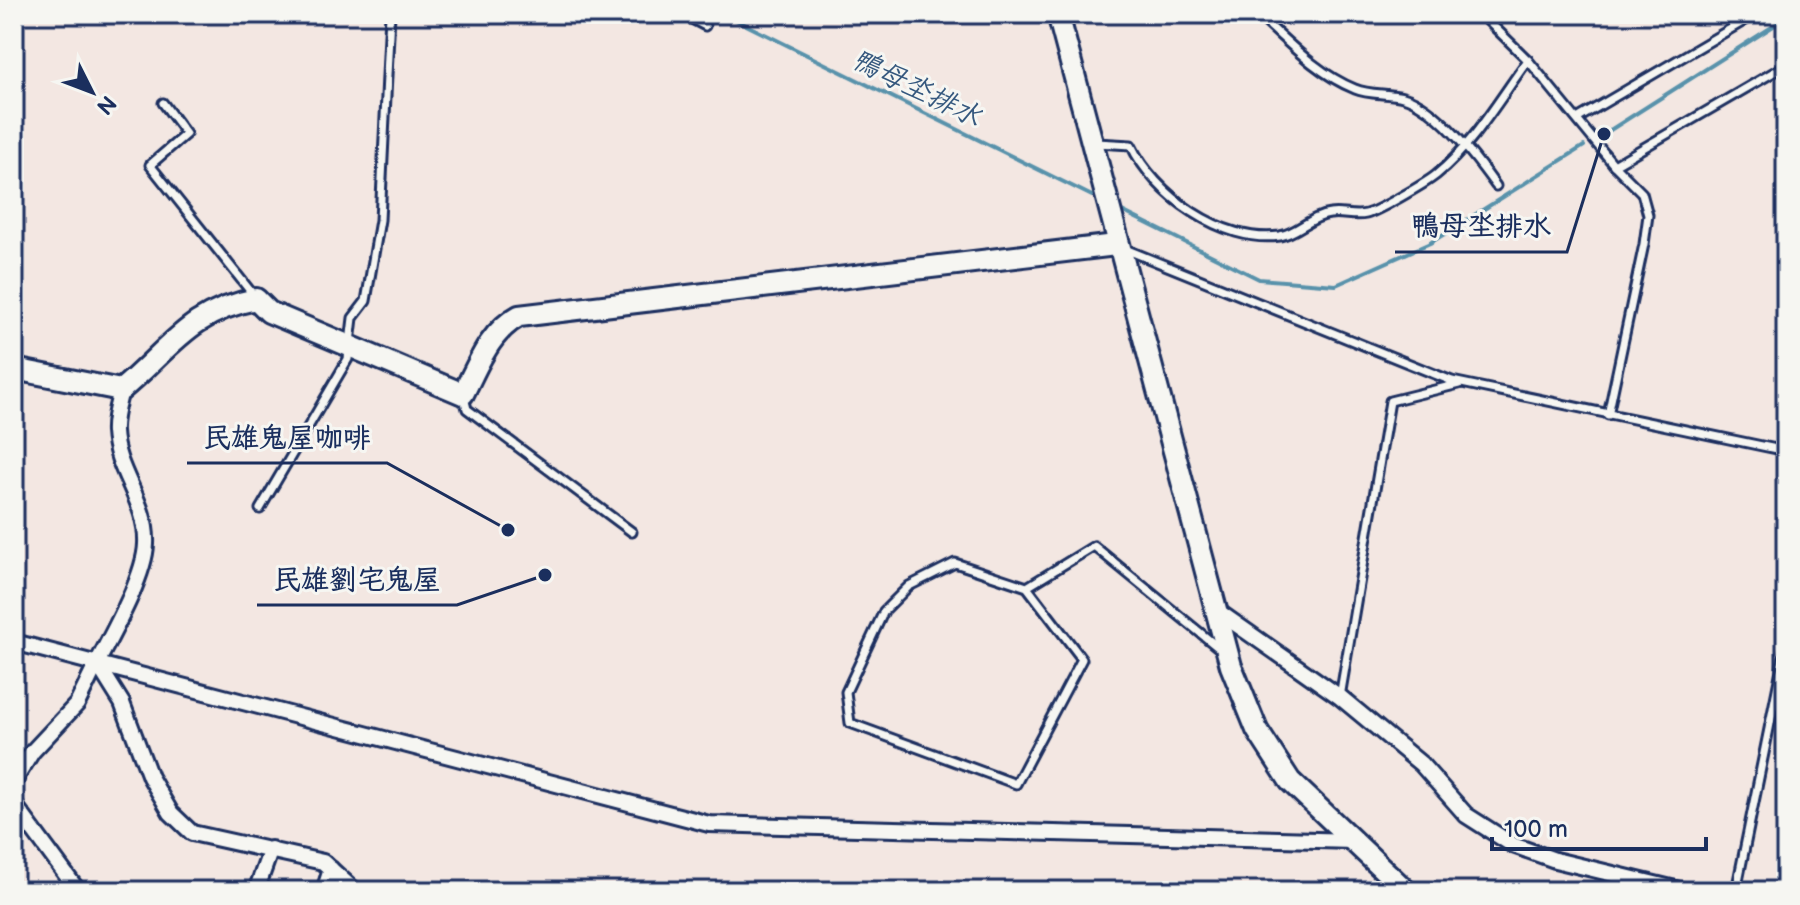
<svg xmlns="http://www.w3.org/2000/svg" width="1800" height="905" viewBox="0 0 1800 905" font-family="'Balsamiq Sans','LXGW WenKai TC',sans-serif">
	<rect width="100%" height="100%" fill="#f3e7e2"/>
	<filter id="ink" filterUnits="userSpaceOnUse"><feTurbulence type="fractalNoise" baseFrequency=".0125" numOctaves="2"/><feDisplacementMap in="SourceGraphic" scale="16" xChannelSelector="R" yChannelSelector="G"/><feConvolveMatrix kernelMatrix="1 2 1 2 8 2 1 2 1" color-interpolation-filters="sRGB"/></filter>
	<g filter="url(#ink)">
		<g fill="none" stroke-linecap="round" stroke-linejoin="round">
			<g stroke="#5992ab" stroke-width="4">
				<path d="M724 14 1092 196"/>
				<path d="M1604 134 1786 18"/>
				<path d="M1120 210 1259 279 1336 285 1430 243 1584 146"/>
			</g>
			<g stroke="#1b2f5e" stroke-width="13">
				<g id="lane">
					<path d="M682 14 705 26"/>
					<path d="M1257 14C1286 40 1317 74 1355 89 1369 95 1388 93 1403 97 1438 107 1476 158 1496 186"/>
					<path d="M1481 14 1528 60 1614 165 1642 193 1648 215 1644 244 1608 415"/>
					<path d="M163 103 186 134 150 165 255 297"/>
					<path d="M1577 119 1756 14"/>
					<path d="M1097 143 1131 145C1154 194 1222 244 1280 236 1298 233 1311 216 1330 214 1341 212 1355 217 1366 214 1378 211 1426 183 1436 175 1473 145 1500 98 1528 60"/>
					<path d="M1614 165 1786 65"/>
					<path d="M1125 249 1452 381 1786 451"/>
					<path d="M463 394 467 409 632 532"/>
					<path d="M260 509 348 359 353 318 366 301 380 220 390 14"/>
					<path d="M1027 587 955 563 909 586 884 611 846 692 850 723 1016 784 1082 659 1027 587 1094 546 1220 649"/>
					<path d="M1340 697 1390 401 1459 384"/>
					<path d="M1736 891 1786 645"/>
				</g>
			</g>
			<g stroke="#1b2f5e" stroke-width="20">
				<g id="street">
					<path d="M121 390C118 403 113 418 114 432 116 472 148 503 146 544 145 576 112 634 97 663L122 703 150 777 171 813 192 833 323 862 355 891"/>
					<path d="M1216 610 1340 697 1421 764 1466 815 1513 845 1555 860 1684 891"/>
					<path d="M14 642 709 824 1354 841"/>
					<path d="M14 781 32 752 77 704 97 663"/>
					<path d="M14 804 78 891"/>
					<path d="M256 891 271 849"/>
					<path d="M324 891 331 869"/>
				</g>
			</g>
			<g stroke="#1b2f5e" stroke-width="26">
				<g id="secondary">
					<path d="M1058 14 1231 666 1257 730 1290 781 1406 891"/>
					<path d="M14 369 121 390C170 349 189 312 256 299L269 312 463 394C478 365 489 332 519 316L1116 245"/>
				</g>
			</g>
			<use href="#lane" stroke="#f6f6f2" stroke-width="7"/>
			<use href="#street" stroke="#f6f6f2" stroke-width="14"/>
			<use href="#secondary" stroke="#f6f6f2" stroke-width="20"/>
		</g>
	</g>
	<g text-anchor="middle" stroke-width="6" stroke-linejoin="round" paint-order="stroke">
		<g font-size="28" font-style="italic" fill="#35587e" stroke="#f6f6f2">
			<text transform="translate(917 87) rotate(26)" y="10">鴨母坔排水</text>
		</g>
	</g>
	<path fill="none" stroke="#1b2f5e" stroke-width="3" d="M1604 134L1567 252H1395M508 530L387 463H187M545 575L457 605H257"/>
	<g fill="#1b2f5e" stroke="#f6f6f2" stroke-width="3">
		<circle cx="1604" cy="134" r="8"/>
		<circle cx="508" cy="530" r="8"/>
		<circle cx="545" cy="575" r="8"/>
	</g>
	<g font-size="28" text-anchor="middle" font-weight="bold" fill="#1b2f5e" stroke="#f6f6f2" stroke-width="6" stroke-linejoin="round" paint-order="stroke">
		<text x="1481" y="235">鴨母坔排水</text>
		<text x="287" y="447">民雄鬼屋咖啡</text>
		<text x="357" y="589">民雄劉宅鬼屋</text>
	</g>
	<rect width="1800" height="905" fill="none" stroke="#f6f6f2" stroke-width="48"/>
	<rect x="24" y="24" width="1752" height="857" fill="none" stroke="#1b2f5e" stroke-width="3" filter="url(#ink)"/>
	<g transform="translate(92 92) rotate(132)" stroke="#f6f6f2" stroke-width="6" paint-order="stroke">
	<path d="M0-6L14 30L0 20L-14 30Z" fill="#1b2f5e"/>
	<text y="-12" font-size="22" font-weight="bold" text-anchor="middle" fill="#1b2f5e">N</text>
	</g>
	<path d="M1492 837v12h214v-12" fill="none" stroke="#1b2f5e" stroke-width="4"/>
	<text x="1504" y="837" font-size="24" fill="#1b2f5e" stroke="#f6f6f2" stroke-width="6" paint-order="stroke">100 m</text>
</svg>
